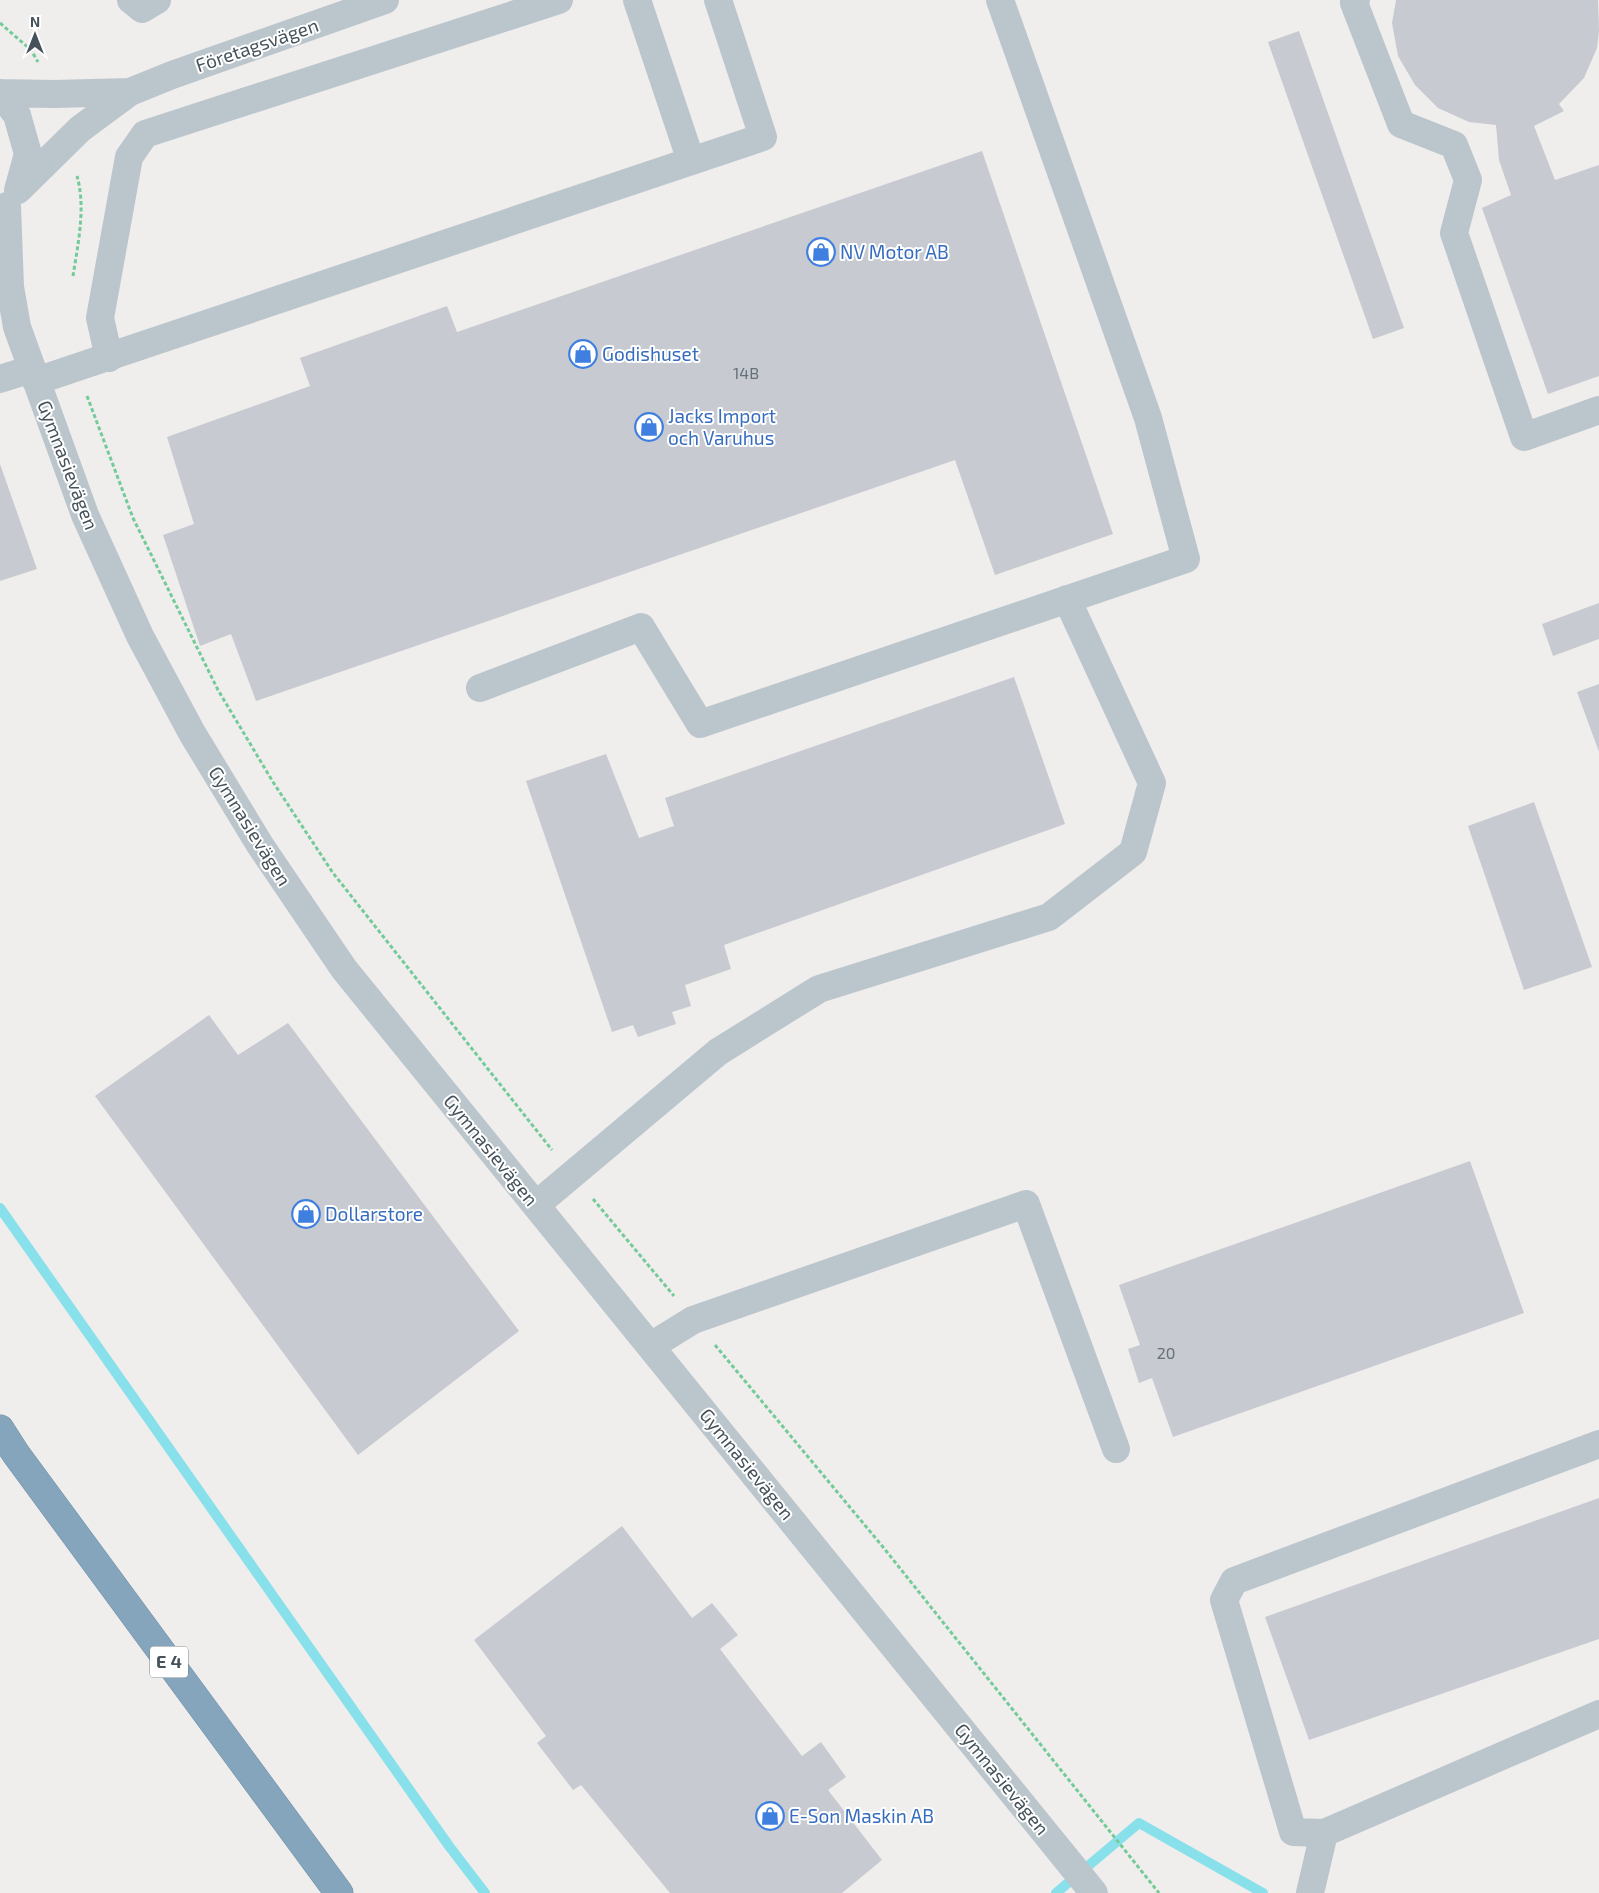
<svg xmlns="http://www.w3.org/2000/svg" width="1599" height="1893" viewBox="0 0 1599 1893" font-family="'Exo 2',sans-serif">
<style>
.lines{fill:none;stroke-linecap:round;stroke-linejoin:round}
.stream{stroke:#88e0eb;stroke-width:10}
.building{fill:#c7cad0}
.highway-casing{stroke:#7090a8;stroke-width:29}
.path{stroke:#73cb97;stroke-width:3;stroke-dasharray:4 2.5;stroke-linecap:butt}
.minor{stroke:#bbc6cc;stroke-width:28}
.highway{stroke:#84a5bc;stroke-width:28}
.labels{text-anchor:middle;stroke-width:4;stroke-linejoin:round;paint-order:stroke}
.number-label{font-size:16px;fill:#667078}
.shield{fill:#fff;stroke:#7d868c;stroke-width:1}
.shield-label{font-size:18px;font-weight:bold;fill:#45525a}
.street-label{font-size:19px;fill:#45525a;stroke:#fff}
.shop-label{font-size:19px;fill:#366cbe;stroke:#fff;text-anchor:start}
</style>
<rect width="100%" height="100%" fill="#f0eded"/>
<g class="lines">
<path class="stream" d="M0,1208L449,1846L485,1893
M1056,1893L1139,1823L1263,1893"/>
</g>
<path class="building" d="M1396,0H1598L1599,31L1597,48L1584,78L1559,104L1564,111L1534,126L1555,180L1599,165V376L1548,394L1482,208L1511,195L1499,160L1496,125L1469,122L1438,108L1415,85L1398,56L1392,23Z
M1299,31L1404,328L1373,339L1268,42Z
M982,151L1113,534L995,575L955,460L256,701L231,634L200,646L163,535L194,524L167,437L310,386L300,358L447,306L457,332Z
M0,464L37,569L0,581Z
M1599,603V639L1553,656L1542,624Z
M1014,677L1065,824L724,945L731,969L685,985L691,1006L672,1012L676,1024L638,1037L633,1025L612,1032L526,781L606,754L639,838L674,826L665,798Z
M1599,684V752L1577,692Z
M1534,802L1592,967L1524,990L1468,826Z
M209,1015L238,1055L288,1023L519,1331L358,1455L95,1096Z
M1470,1161L1524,1313L1173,1437L1152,1378L1139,1383L1128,1349L1140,1345L1119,1285Z
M1599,1498V1639L1309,1740L1265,1617Z
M622,1526L692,1618L712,1603L738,1635L720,1649L802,1756L821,1742L846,1777L828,1790L882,1860L842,1893H670L581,1785L573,1790L537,1743L546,1736L474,1640Z"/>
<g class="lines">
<defs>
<path id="highway" d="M0,1429L16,1454L339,1893"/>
</defs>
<use href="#highway" class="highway-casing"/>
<path class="path" d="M0,23L31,50L38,62
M73,276C78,244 86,207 77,176
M87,396L133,518L218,690L273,782L333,873L552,1150
M593,1199L674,1296
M715,1345L883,1547L1159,1893"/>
<path class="minor" d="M131,0L142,9L157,0
M637,0L691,161
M1356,0L1354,3L1401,124L1454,145L1468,180L1454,233L1524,437L1599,410
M0,93L17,115L28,154L18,190
M0,93L54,94L130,92
M20,188L80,129L130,92L172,75L385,0
M7,206L10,287L17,327L85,515L140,636L192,733L260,845L344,969L1094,1893
M109,358L100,318L129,157L145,134L559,0
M0,379L32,369
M36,381L763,137L718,0
M480,688L641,627L700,724L1186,559L1148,418L1000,0
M536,1205L718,1052L819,989L1049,917L1133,852L1152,783L1067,599
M651,1346L693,1320L1026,1204L1116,1449
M1599,1444L1234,1581L1224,1600L1293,1832L1324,1833L1599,1714
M1310,1893L1324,1833"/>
<use href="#highway" class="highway"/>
</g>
<defs>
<symbol id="shop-ring" viewBox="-11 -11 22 22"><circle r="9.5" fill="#fff" stroke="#3f7fe0" stroke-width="1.5"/><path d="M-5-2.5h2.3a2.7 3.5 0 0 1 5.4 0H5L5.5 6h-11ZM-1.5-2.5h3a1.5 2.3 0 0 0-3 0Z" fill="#3f7fe0"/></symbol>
</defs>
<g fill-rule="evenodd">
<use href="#shop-ring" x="805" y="236" width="32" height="32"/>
<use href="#shop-ring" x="567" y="338" width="32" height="32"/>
<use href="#shop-ring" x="633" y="411" width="32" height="32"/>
<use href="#shop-ring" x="290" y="1198" width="32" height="32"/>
<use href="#shop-ring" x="754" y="1800" width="32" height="32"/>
</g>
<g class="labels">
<g class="number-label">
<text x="746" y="379">14B</text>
<text x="1166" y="1359">20</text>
</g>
<rect class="shield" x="150" y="1646.5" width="38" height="31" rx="4"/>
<g class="shield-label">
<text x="169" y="1668">E 4</text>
</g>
<g class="street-label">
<text transform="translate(257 45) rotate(-19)" y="7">Företagsvägen</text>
<text transform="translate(68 465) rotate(69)" y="7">Gymnasievägen</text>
<text transform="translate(250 826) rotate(58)" y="7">Gymnasievägen</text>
<text transform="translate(491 1150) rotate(51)" y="7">Gymnasievägen</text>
<text transform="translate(747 1464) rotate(51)" y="7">Gymnasievägen</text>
<text transform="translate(1002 1779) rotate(51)" y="7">Gymnasievägen</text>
</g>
<g class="shop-label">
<text x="840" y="259">NV Motor AB</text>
<text x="602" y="361">Godishuset</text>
<text x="668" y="423">Jacks Import<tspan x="668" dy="22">och Varuhus</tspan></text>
<text x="325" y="1221">Dollarstore</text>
<text x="789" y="1823">E-Son Maskin AB</text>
</g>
</g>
<g transform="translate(35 35)" stroke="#ffffff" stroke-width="4" paint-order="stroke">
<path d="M0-4L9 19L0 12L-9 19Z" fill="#45525a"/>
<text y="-8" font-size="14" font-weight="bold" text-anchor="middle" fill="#45525a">N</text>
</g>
</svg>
